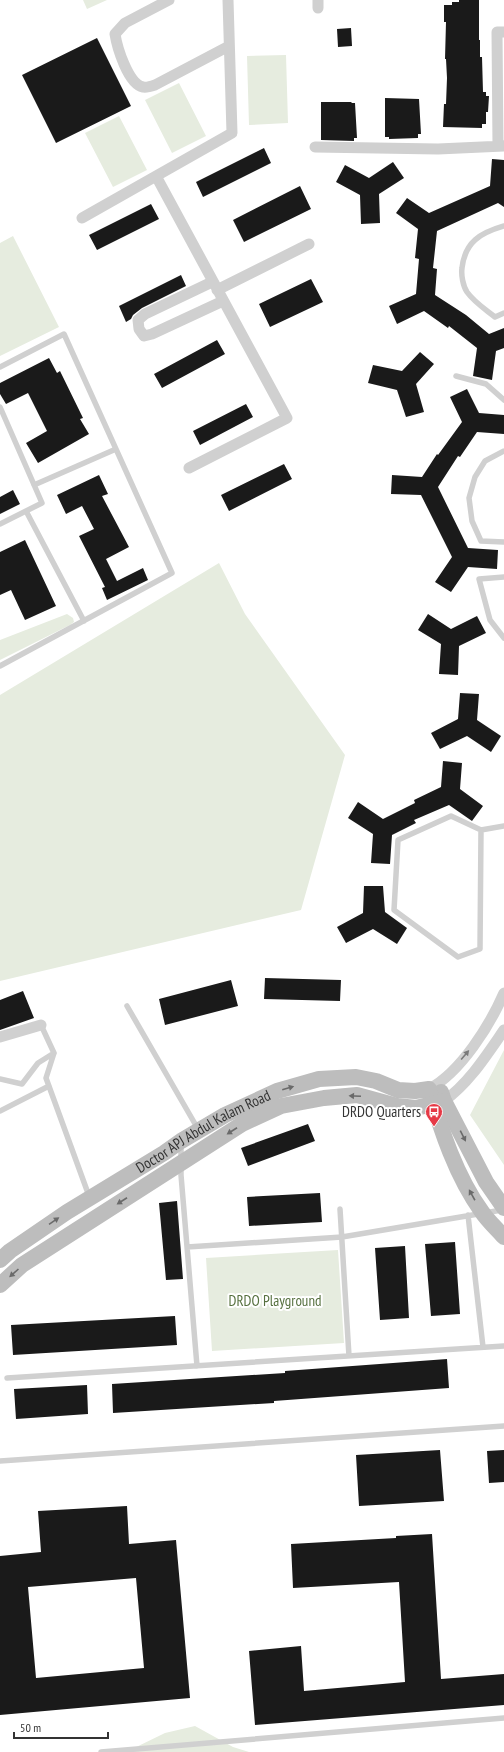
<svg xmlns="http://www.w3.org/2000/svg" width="504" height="1752" viewBox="0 0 504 1752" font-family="'PT Sans Narrow',sans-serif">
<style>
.green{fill:#e6ecdf}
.building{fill:#1a1a1a;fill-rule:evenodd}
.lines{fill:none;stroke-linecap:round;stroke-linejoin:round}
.lane{stroke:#d0d0d0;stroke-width:5.5}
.street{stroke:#d0d0d0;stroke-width:11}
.secondary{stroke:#bdbdbd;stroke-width:16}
.oneway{fill:#7a7a7a}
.oneway2{fill:#6a6a6a}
.labels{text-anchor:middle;stroke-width:4;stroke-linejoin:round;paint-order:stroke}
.poi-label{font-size:15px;fill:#333;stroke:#fff;text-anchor:end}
.street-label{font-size:15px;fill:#333;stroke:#fff}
.park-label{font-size:15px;fill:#56703f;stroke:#fff}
</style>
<rect width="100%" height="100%" fill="#fff"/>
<path class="green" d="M83,0H107L87,9Z
M286,55L288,123L249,125L247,56Z
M179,83L206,136L172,153L145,100Z
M119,116L147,170L113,187L85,133Z
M13,236L59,327L0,356V243Z
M219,563L245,614L345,755L301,910L0,981V695Z
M67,614L73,618L74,622L70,625L0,660V640Z
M504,1050V1165L470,1115Z
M338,1250L344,1343L212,1351L206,1258Z
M195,1726L233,1747L249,1752H126L165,1733Z"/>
<path class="building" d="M459,0H479V40H480V57H482L483,92H486V96H489L488,112H486V124H482V128L443,127L444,104H446L447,78L446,59H445L446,22H444V5H452V2H459Z
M351,28L352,46L338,47L337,29Z
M97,38L131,106L56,143L22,75Z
M385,98L419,99L421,134H418V138L389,139V137H385Z
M321,102H351L352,103H355L357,138H354V141L321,140Z
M264,148L271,163L203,197L196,182Z
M492,159L504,160V207L498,203L437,231L433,268L437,269L435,295L466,315L489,334L504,328V348L496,351L492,380L473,376L477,348L449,326L448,328L424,311L397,324L389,306L416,294L419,259L415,258L418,229L396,213L407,198L429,213L490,186Z
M393,162L404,178L379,194L380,223L361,224L360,195L336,182L345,165L369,178Z
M300,186L311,209L244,242L233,220Z
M151,204L159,219L97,250L89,235Z
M181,275L186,286L142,308L133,315L131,319L126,322L119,306Z
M311,279L323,302L270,327L259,304Z
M217,340L225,354L162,388L154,374Z
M420,352L434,364L416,384L424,412L406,417L397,390L368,383L373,365L402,371Z
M49,358L57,373L60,371L83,418L80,419L89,434L38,463L26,443L47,431L28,393L6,404L0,394V383Z
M467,389L479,413L504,415V434L477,432L460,457L458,456L438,487L468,548L498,550L497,569L468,567L451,592L435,582L452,557L421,495L391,494L392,475L422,477L437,454L438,455L462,422L450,397Z
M246,404L253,417L200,445L193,431Z
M284,464L292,479L229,511L221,495Z
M99,475L108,494L102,496L129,547L106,559L117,581L143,568L148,580L107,600L102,588L105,587L79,536L94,529L82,506L66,514L57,495Z
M13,490L20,504L0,514V497Z
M25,540L56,606L25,620L11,590L0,595V552Z
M428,614L451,629L477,616L486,633L459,646L458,675L439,674L441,644L418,630Z
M460,693L479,694L477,720L501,736L491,752L467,736L440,749L431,733L458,719Z
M443,761L462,763L460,789L483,806L472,821L449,805L414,820L416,823L392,835L390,864L371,863L373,834L348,818L358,802L383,819L415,803L414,800L441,787Z
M364,886H383L385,912L407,928L397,944L373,929L346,943L337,927L363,913Z
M265,978L341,980L340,1001L264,999Z
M231,980L238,1006L165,1025L159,999Z
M23,991L34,1018L0,1030V1000Z
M308,1124L315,1141L248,1166L241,1148Z
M320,1193L322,1222L249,1226L247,1197Z
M177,1201L183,1279L166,1280L159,1203Z
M455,1242L460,1314L431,1316L425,1244Z
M405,1246L409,1318L380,1320L375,1248Z
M175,1316L177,1345L13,1355L11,1325Z
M447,1359L449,1388L274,1401V1403L113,1413L112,1384L285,1373V1371Z
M87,1385L88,1414L16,1419L14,1389Z
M440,1450L444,1501L359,1506L356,1455Z
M504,1450V1482L489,1483L487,1451Z
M127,1506L129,1544L176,1540L190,1698L0,1715V1556L41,1552L38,1511ZM136,1578L144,1668L36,1678L28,1587Z
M432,1534L441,1679L504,1674V1705L255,1725L249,1651L301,1646L304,1691L405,1682L399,1582L293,1588L291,1544L396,1538V1536Z"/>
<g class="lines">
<path class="lane" d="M504,226C480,233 465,242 462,268C461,275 463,286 467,292C474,302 485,309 495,317L504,313
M0,367L64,334L172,573L0,666
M456,376L486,384L504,400
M0,407L42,503L0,524
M504,451L485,461L475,477L469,498L472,521L481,541L504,542
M34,485L116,449
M26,511L84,621
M504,577L479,579L490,620L504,638
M481,830L480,949L458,957L394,910L398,840L451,816L481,830L504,826
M127,1006L198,1129
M41,1025L54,1053L46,1078L89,1196
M0,1079L22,1084L38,1063L54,1053
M0,1111L49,1086
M181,1145V1175L197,1366
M340,1209L349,1356
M468,1215L483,1347
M187,1247L342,1237L502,1210
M7,1378L504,1346
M0,1461L504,1426
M101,1752L504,1718"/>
<path class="street" d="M169,0L125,23L115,34C117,47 128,84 143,87C146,88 152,86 155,85L229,46
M318,0V8
M498,146L497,32H504
M315,147L438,149L504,146
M156,176L287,418L189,468
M82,218L232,133L228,0
M212,282L145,314L138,320L139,329L144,336L152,334L223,301
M217,290L309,244
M0,1037L41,1025
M429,1089C461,1072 490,1025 504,993
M444,1101C469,1083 486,1056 504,1030"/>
<g class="secondary">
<path d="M441,1092L444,1101L486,1182L504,1208"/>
<path id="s1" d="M0,1260L10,1251L67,1212L164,1153L181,1141L225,1115L277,1091L319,1079L356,1077L376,1081L398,1090L415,1091L429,1089C441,1130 456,1176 482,1212C488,1221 497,1229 504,1237"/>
<path d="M0,1285L22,1265L242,1124L281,1106L324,1098L357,1095L397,1106L416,1108L444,1101"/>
</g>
</g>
<defs><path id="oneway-solid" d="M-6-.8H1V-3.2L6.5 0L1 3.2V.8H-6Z"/></defs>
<use class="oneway" href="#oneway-solid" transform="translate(465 1055) rotate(-50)"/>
<g class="oneway2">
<use href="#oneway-solid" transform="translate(288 1088) rotate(-16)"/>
<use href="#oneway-solid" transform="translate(355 1096) rotate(-177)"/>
<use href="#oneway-solid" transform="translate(232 1131) rotate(147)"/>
<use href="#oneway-solid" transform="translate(463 1136) rotate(63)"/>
<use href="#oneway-solid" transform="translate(472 1195) rotate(-119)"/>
<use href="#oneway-solid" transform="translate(122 1201) rotate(147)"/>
<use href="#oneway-solid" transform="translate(54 1221) rotate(-34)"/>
<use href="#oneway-solid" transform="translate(14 1273) rotate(138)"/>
</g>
<defs>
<symbol id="bus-pin" viewBox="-11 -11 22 30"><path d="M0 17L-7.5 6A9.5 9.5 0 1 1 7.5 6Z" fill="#e63946" stroke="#fff"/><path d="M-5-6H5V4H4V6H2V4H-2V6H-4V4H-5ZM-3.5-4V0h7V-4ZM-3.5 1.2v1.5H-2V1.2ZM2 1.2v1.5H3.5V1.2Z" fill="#fff"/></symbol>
</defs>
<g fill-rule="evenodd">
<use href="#bus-pin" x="424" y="1102" width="20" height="27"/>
</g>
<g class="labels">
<g class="poi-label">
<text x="421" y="1117">DRDO Quarters</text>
</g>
<g class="street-label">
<text dy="5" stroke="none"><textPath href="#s1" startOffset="241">Doctor APJ Abdul Kalam Road</textPath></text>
</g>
<g class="park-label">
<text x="275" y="1306">DRDO Playground</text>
</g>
</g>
<path d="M14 1732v6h94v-6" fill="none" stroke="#333333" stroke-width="2"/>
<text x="20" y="1732" font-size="12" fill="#333333" stroke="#ffffff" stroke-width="3" paint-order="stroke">50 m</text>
</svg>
